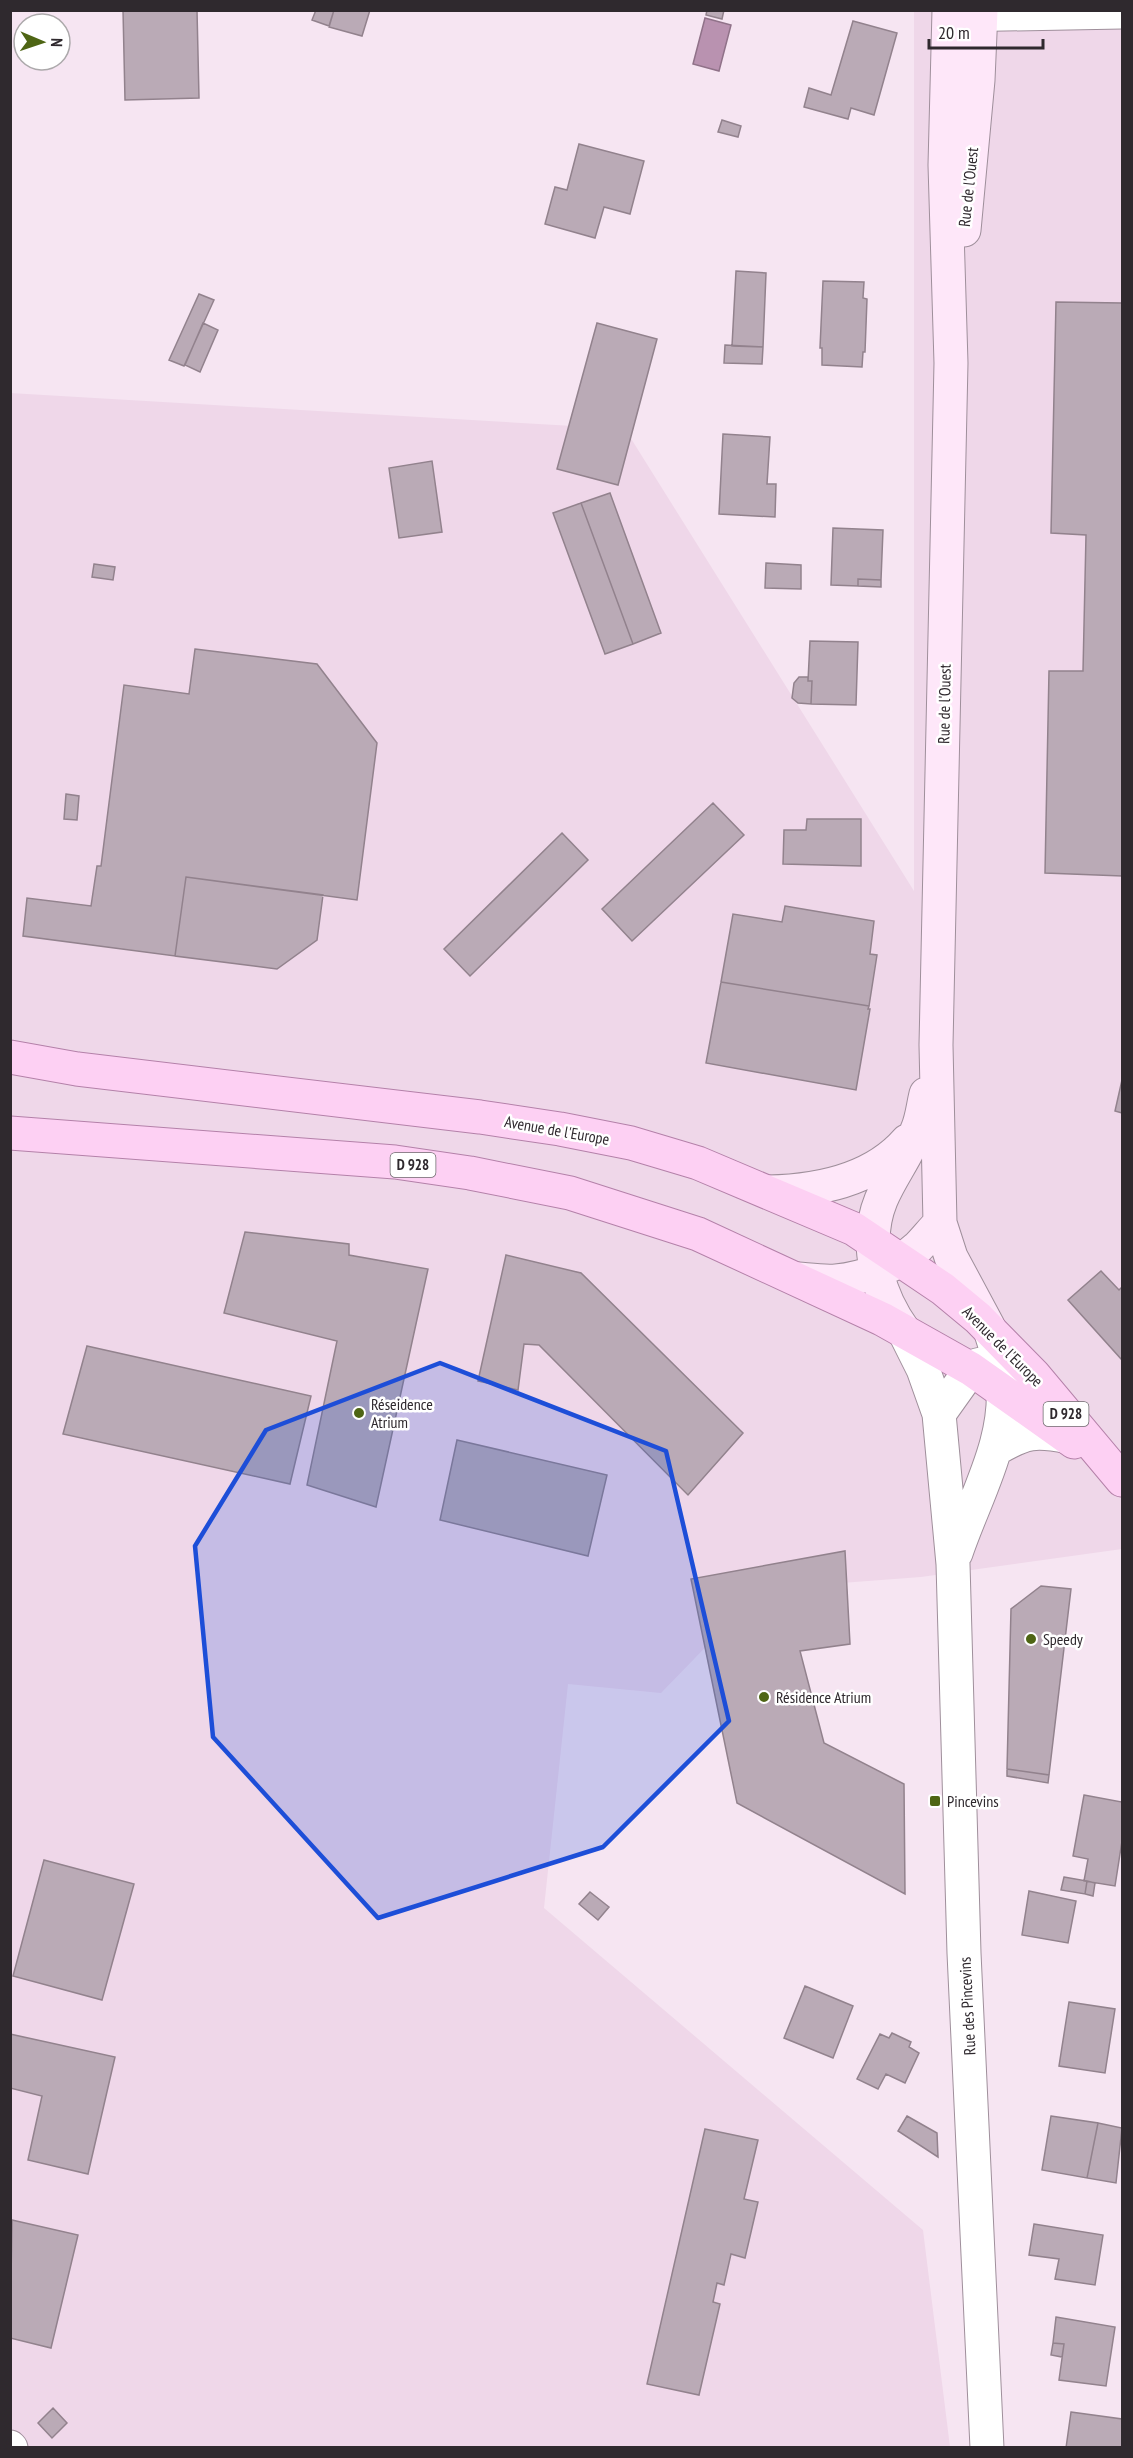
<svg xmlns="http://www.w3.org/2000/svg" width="1133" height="2458" viewBox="0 0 1133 2458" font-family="'PT Sans Narrow',sans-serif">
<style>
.built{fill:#efd7e9}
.water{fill:#b992b0;stroke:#907289;stroke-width:1.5}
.building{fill:#baaab6;stroke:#92828d;stroke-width:1.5}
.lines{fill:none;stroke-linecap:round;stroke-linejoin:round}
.street-casing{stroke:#9f8f9b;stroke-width:35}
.secondary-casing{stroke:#9f8f9b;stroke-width:35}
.primary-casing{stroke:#b481a9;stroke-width:35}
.street{stroke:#fff;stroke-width:33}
.secondary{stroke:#fee7f9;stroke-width:33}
.primary{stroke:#fdd0f3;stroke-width:33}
.marked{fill:#1d4ed8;fill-opacity:0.2;stroke:#1d4ed8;stroke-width:4.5;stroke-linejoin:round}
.poi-dot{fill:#4e6514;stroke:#fff;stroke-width:2}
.labels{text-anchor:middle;stroke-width:5;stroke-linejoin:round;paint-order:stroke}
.shield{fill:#fff;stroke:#6d696d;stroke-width:1.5}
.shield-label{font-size:15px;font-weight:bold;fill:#2f292e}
.street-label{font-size:16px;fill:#2f292e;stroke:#fff}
.poi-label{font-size:16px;fill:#2f292e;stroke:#fff;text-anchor:start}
</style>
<rect width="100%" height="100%" fill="#f6e5f2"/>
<path class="built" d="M914,11H1122V1549L921,1577L762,1589L661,1693L568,1684L544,1908L923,2230L950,2447H11L10,393L625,429L914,891Z"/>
<path class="water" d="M705,18L731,25L719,71L693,64Z"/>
<path class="building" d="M123,10H197L199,98L125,100Z
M316,10H334L329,26L312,20Z
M334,10H370L362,36L329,27Z
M707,10H724L722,19L706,15Z
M853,21L897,33L874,115L851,108L848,119L804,107L809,88L831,95Z
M722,120L741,126L738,137L718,132Z
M579,144L644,161L630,214L604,207L595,238L545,224L555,187L567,190Z
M736,271L766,273L763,347L732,346Z
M823,281L864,282L863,298L867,299L865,352H863L862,367L822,365V348H820Z
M199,294L214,300L184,366L169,360Z
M1056,302L1122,303V876L1045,873L1049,671H1083L1086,535L1051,533Z
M203,323L218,330L200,372L185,365Z
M597,323L657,339L618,485L557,469Z
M725,345L763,347L762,364L724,363Z
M723,434L770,437L767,484H776L775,517L719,514Z
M432,461L442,532L399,538L389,468Z
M610,493L661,633L633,644L581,503Z
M581,503L633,644L605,654L553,513Z
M833,528L883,530L881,580L858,579V586L831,585Z
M766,563L801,565V589L765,588Z
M94,564L115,567L113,580L92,577Z
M858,579L881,580V587L858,586Z
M810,641L858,642L856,705L811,704L812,681H808Z
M195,649L317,664L377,743L357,900L186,877L175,956L23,936L27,898L91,906L97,866H101L124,685L189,694Z
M799,677H808V681H812L811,704L798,703L792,698L794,683Z
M66,794L79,796L77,820L64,819Z
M713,803L744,835L632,941L602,909Z
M807,819H861V866L783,864L784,830H806Z
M562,833L588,860L470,976L444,949Z
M186,877L323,895L317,940L277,969L175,956Z
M785,906L874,921L870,954L877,955L869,1006L721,982L733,914L782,922Z
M721,982L869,1006L868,1009H870L856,1090L706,1063Z
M1122,1080V1113L1115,1111Z
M245,1232L349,1244V1255L428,1269L376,1507L307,1485L337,1341L224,1313Z
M506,1255L581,1273L743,1433L688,1495L539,1345L524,1344L518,1390L478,1381Z
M1101,1271L1119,1290L1122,1287V1360L1068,1300Z
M87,1346L311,1396L290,1484L63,1434Z
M457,1440L607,1475L588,1556L440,1520Z
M845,1551L850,1644L800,1651L824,1743L904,1784L905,1894L737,1803L691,1579Z
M1041,1586L1071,1589L1049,1775L1007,1769L1011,1609Z
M1007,1769L1049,1775L1048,1783L1007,1776Z
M1084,1795L1122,1802V1841L1115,1886L1084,1881L1088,1859L1073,1856Z
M44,1860L134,1884L102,2000L13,1976Z
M1064,1877L1087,1881L1085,1894L1061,1890Z
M1087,1881L1095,1883L1093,1896L1085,1894Z
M1029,1891L1076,1901L1068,1943L1022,1935Z
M590,1892L609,1907L598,1920L579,1904Z
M805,1986L853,2006L833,2058L784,2038Z
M1069,2002L1115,2009L1105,2073L1059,2066Z
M892,2033L911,2042L909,2047L919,2053L905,2083L886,2074L878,2089L857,2079L880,2034L889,2038Z
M10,2034L115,2057L88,2174L28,2160L42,2096L10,2088Z
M907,2116L937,2133L938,2157L898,2131Z
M1051,2116L1098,2123L1087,2178L1042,2170Z
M1098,2123L1122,2128L1116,2183L1087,2178Z
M705,2129L758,2140L744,2199L758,2202L745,2258L731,2254L724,2285L717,2283L713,2302L720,2304L699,2395L647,2384Z
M12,2220L78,2235L51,2348L10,2338Z
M1034,2224L1103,2235L1095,2285L1055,2279L1059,2259L1029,2255Z
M1056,2317L1115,2327L1106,2386L1059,2380L1064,2344L1053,2343Z
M1053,2343L1064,2344L1062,2357L1051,2355Z
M53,2408L67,2423L52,2438L38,2423Z
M1071,2412L1122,2419V2448H1066Z"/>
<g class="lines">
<defs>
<path id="street" d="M953,15L1122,12
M904,1331L923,1369L939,1414L953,1564L964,1953L987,2448
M939,1414L971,1369L977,1365L996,1361
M996,1449C1025,1432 1035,1430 1068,1437
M956,1553C975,1496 1011,1438 1002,1375C1000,1360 995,1345 990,1330
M10,2447L11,2448"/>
<path id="secondary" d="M949,10L945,165L951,363L936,1045L940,1223L951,1257L988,1326
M964,230L978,80L981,10
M768,1192C817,1191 873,1180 907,1141
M798,1279C810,1280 824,1282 836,1281C862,1279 898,1266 918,1247C925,1240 932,1231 940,1223
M904,1331C878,1295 863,1244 881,1200C891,1176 908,1155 917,1130C922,1119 923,1106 926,1094"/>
<path id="primary" d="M10,1057L77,1069L480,1117L560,1129L631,1143L698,1163L854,1229L943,1289L978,1318L1034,1375L1122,1480
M10,1133L395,1162L470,1173L570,1193L698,1234L882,1319L971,1369L1074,1442"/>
</defs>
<use href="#street" class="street-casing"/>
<use href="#secondary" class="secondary-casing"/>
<use href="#primary" class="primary-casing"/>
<use href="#street" class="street"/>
<use href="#secondary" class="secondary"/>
<use href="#primary" class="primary"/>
</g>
<path class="marked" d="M440,1363L666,1451L729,1721L603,1847L378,1918L213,1737L195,1546L266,1430Z"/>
<g class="poi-dot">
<circle cx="359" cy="1413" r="6"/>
<circle cx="1031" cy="1639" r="6"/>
<circle cx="764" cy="1697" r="6"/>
<rect x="929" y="1795" width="12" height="12" rx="3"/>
</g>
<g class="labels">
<g class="shield">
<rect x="390.5" y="1153" width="45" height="24" rx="4.5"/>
<rect x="1043.5" y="1402" width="45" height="24" rx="4.5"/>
</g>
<g class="shield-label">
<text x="413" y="1170">D 928</text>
<text x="1066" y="1419">D 928</text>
</g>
<g class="street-label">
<text transform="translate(968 187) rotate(-84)" y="6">Rue de l'Ouest</text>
<text transform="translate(944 704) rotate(-89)" y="6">Rue de l'Ouest</text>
<text transform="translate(557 1130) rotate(10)" y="6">Avenue de l'Europe</text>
<text transform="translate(1003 1346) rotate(45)" y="6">Avenue de l'Europe</text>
<text transform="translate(967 2006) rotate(-93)" y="6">Rue des Pincevins</text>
</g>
<g class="poi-label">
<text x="371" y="1410">Réseidence<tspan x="371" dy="18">Atrium</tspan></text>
<text x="1043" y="1645">Speedy</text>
<text x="776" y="1703">Résidence Atrium</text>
<text x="947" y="1807">Pincevins</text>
</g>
</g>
<rect width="1133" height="2458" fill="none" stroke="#2f292e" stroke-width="24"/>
<g transform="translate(42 42) rotate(92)"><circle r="28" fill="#ffffff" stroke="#aca9ab" stroke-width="1.5"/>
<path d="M0-4.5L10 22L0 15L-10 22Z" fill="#4e6514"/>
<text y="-9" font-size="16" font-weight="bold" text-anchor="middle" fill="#2f292e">N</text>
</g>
<path d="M929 39v9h114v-9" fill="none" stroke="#2f292e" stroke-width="3"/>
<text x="938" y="39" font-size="18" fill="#2f292e" stroke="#ffffff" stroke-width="4.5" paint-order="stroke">20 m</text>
</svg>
